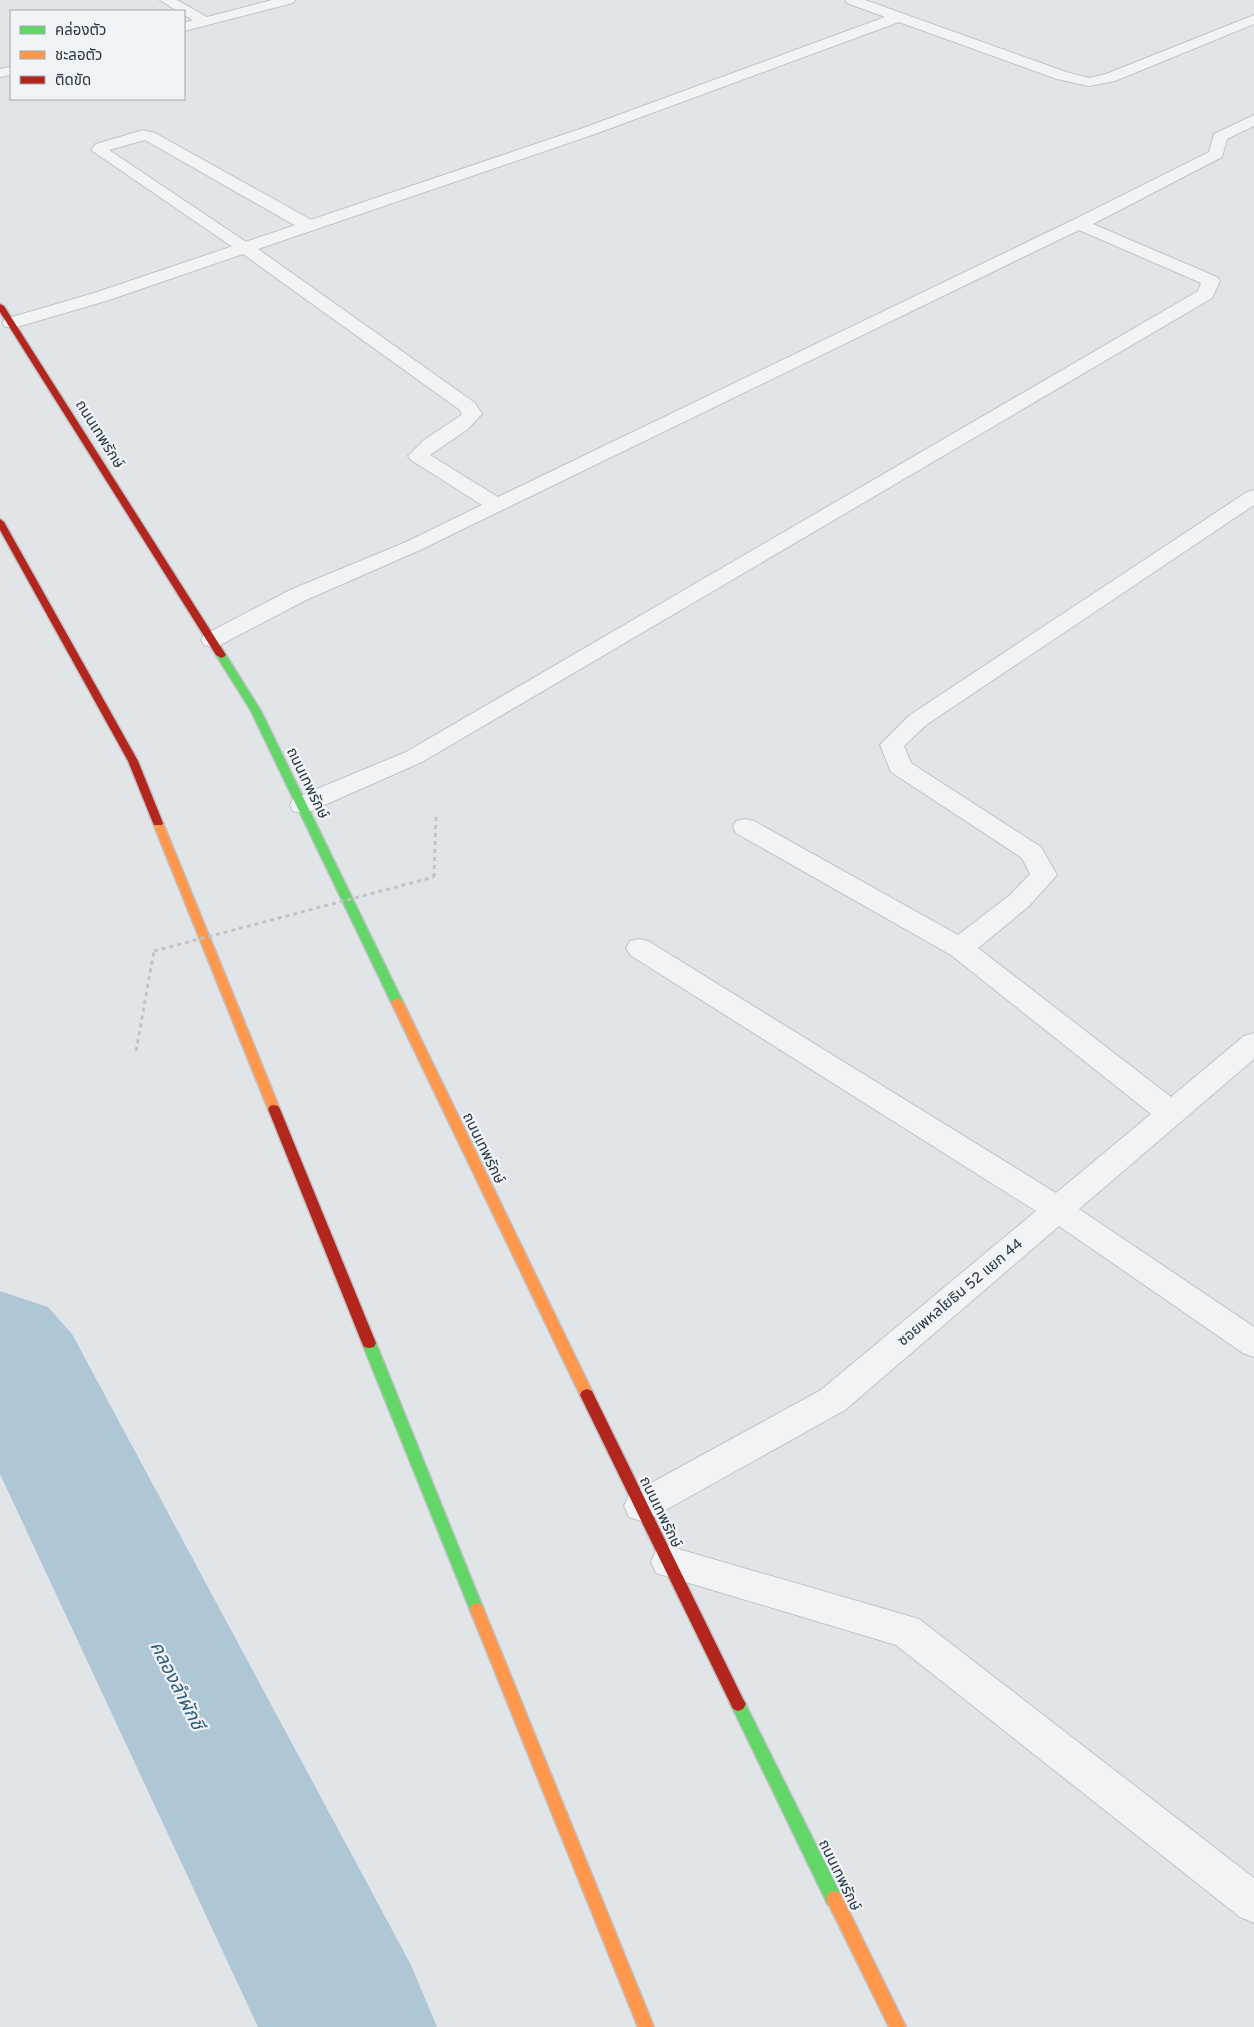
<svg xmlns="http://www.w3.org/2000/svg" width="1254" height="2027" viewBox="0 0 1254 2027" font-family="Overpass,'Noto Sans Thai',sans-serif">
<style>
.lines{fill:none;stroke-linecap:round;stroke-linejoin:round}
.river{fill:#afc6d5;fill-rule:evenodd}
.lane-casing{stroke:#c0c3c6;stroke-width:2}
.street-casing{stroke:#c0c3c6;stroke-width:2}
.fast-casing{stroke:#c0c3c6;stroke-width:3}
.slow-casing{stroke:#c0c3c6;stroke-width:3}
.jam-casing{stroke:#c0c3c6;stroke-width:3}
.path{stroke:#c0c4c7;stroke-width:3;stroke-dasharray:4 4;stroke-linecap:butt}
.lane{fill:#f2f3f4;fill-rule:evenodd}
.street{fill:#f2f3f4;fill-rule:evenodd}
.fast{fill:#63d668;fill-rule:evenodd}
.slow{fill:#ff974d;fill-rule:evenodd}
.jam{fill:#b3261e;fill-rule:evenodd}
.path-bridge{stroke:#c0c4c7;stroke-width:3;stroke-dasharray:4 4;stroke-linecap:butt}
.labels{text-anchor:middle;stroke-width:4.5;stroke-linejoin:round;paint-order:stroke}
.street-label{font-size:15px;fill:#273543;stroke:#f0f4f7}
.near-water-label{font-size:19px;font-style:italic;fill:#2e5b7a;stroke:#f0f4f7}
</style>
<rect width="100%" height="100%" fill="#e2e5e8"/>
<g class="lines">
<path class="river" d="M0,1291L48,1307L72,1334L411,1965L437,2027H258L0,1474Z"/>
<defs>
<path id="lane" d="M143,130L155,133L315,222L317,226L315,230H303L145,140L109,150L255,248L252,252H240L91,150L96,144Z"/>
<path id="street" d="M160,0H177L207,17L272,0H295L293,3L184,31V23L193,20L184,15V11H177Z
M845,0H865L1066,72L1089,78L1106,74L1254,15V24L1115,81L1089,86L1057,79L899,22L595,134L258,249L475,403L482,414L468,429L430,455L498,497L1073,220L1209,152L1214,134L1254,115V126L1227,139L1222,157L1093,224L1217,277L1220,281L1212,298L422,762L311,811L302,813L293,811L290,805L293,799L406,752L1198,291L1201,283L1079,230L420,550L306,600L220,645L212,647L204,645L201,640L204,635L290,590L406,542L482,505L411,460L408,456L424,440L460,416L462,414L460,410L243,254L106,301L17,327H5L2,323L5,319L94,293L583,128L885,17L847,3Z
M11,67V75L0,77V69Z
M1254,490V505L926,725L904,746L911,763L1041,847L1057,875L1028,907L978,948L1171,1097L1244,1036L1254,1033V1059L1079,1209L1254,1327V1357L1243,1353L1059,1226L845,1410L653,1517L641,1521L629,1517L624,1506L629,1495L821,1390L1036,1211L630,955L626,948L630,941L639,939L648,941L1056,1193L1151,1114L951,955L736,833L733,827L736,821L745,819L754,821L958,935L1010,895L1030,874L1022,858L891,772L880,745L910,715L1247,492Z
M668,1546L919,1619L1254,1878V1923L1240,1917L896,1645L656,1573L651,1562L656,1551Z"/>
<path id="fast" d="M221,652L226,655L261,711L403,1002L401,1005L397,1006L391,1002L251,711L216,655Z
M369,1338L374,1339L376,1343L484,1610L482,1615L477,1617L472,1615L470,1610L362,1343L364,1339Z
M738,1697L743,1699L840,1893L842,1899L840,1905L834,1907L828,1905L733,1709L730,1704L733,1699Z"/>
<path id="slow" d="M158,820L163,823L280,1109L278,1112H270L268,1109L153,823Z
M397,998L403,1002L592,1391L594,1395L592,1399L587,1401L582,1399L391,1002Z
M477,1603L482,1605L484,1610L654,2027H638L470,1610L472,1605Z
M834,1891L840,1893L906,2027H889L826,1899L828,1893Z"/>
<path id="jam" d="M0,304L4,306L226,655L224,657L221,658L216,655L0,312Z
M0,519L4,522L138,761L163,823L162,825H154L153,823L128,761L0,530Z
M274,1105L278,1106L280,1109L376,1343L374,1347L369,1348L364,1347L362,1343L268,1109L270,1106Z
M587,1389L592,1391L743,1699L746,1704L743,1709L738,1711L733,1709L580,1395L582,1391Z"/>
</defs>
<use href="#lane" class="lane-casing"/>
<use href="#street" class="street-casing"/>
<use href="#fast" class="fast-casing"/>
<use href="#slow" class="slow-casing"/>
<use href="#jam" class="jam-casing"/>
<path class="path" d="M434,877L436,816
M136,1051L154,951"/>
<use href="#lane" class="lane"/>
<use href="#street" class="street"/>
<use href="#fast" class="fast"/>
<use href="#slow" class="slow"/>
<use href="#jam" class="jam"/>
<path class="path-bridge" d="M154,951L434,877"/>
</g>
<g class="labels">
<g class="street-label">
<text transform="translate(100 434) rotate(58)" y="5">ถนนเทพรักษ์</text>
<text transform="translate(308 783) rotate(64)" y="5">ถนนเทพรักษ์</text>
<text transform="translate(484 1148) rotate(64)" y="5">ถนนเทพรักษ์</text>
<text transform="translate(960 1292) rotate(-40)" y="5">ซอยพหลโยธิน 52 แยก 44</text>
<text transform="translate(661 1512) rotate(64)" y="5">ถนนเทพรักษ์</text>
<text transform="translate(840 1875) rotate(64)" y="5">ถนนเทพรักษ์</text>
</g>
<g class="near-water-label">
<text transform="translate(178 1685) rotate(63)" y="7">คลองลำผักชี</text>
</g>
</g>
<rect x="10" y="10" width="175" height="90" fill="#f0f4f7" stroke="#a0a8af"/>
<rect x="20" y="26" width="25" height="8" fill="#63d668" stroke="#a0a8af"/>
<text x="55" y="35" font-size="15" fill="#273543">คล่องตัว</text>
<rect x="20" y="51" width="25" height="8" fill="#ff974d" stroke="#a0a8af"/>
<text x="55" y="60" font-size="15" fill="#273543">ชะลอตัว</text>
<rect x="20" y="76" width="25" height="8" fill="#b3261e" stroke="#a0a8af"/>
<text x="55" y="85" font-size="15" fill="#273543">ติดขัด</text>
</svg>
